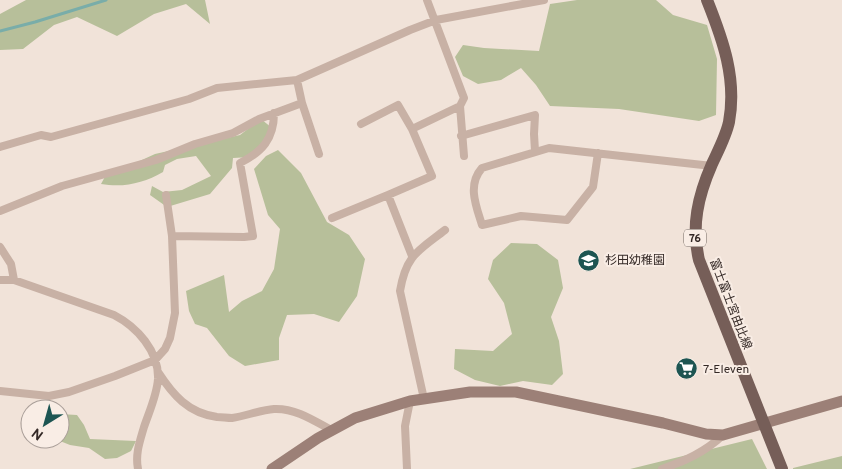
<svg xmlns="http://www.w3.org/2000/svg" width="842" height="469" viewBox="0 0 842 469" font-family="Overpass,'Noto Sans JP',sans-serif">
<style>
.green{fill:#b7bf9a}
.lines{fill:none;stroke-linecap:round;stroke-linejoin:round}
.stream{stroke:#79ada9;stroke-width:3}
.street{stroke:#c8b1a5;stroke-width:8}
.secondary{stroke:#9c8077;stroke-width:11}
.primary{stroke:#765e58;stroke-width:12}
.labels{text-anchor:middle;stroke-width:4;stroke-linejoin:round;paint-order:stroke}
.shield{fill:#f9ede5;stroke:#6f645f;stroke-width:1}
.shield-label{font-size:11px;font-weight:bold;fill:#342926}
.poi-label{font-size:12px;fill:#342926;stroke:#f9ede5;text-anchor:start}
.street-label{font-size:12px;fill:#342926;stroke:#f9ede5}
</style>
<rect width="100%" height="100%" fill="#f1e3d9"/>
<path class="green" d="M26,0H205L210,24L186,4L154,14L117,36L77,17L54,25L23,49L0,50V14Z
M577,0H656L673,15L707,25L717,59L716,115L699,121L619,109L550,106L536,85L521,68L501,80L478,84L463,76L455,57L463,45L484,48L539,51L550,4Z
M261,119L272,128L263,144L251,157L233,158L232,168L210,194L167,207L150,195L152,186L163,192L182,190L211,176L196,156L177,159L165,165L163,172C144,183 124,188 101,184L107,173L133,164L155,154L240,135Z
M278,150L301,173L327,222L349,235L365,259L357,296L339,322L314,314L287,315L279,338V360L245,366L229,356L207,328L195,324L189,311L186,291L224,275L229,312L242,301L262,291L274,269L280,229L268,215L254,169L266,156Z
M511,243L537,244L558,260L563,288L551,317L559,341L563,374L552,385L523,381L500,386L475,380L454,369L455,349L493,351L512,334L504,303L488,279L493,260Z
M60,414L77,415L84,425L90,439L136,441L131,451L117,458L105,459L89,448L70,445L55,439H60Z
M752,439L767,469H630Z
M842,456V469H793V468Z"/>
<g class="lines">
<path class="stream" d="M0,31L35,22L106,0"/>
<path class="street" d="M427,0L464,98L460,106L464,156
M297,80L302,103L319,154
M412,129L460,106
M461,136L535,115L534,134L535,151
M0,147L41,135L51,137L189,99L217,88L297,80L410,30L436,20L544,0
M598,153L593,187L567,220L521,216L482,225C476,206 467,185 482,168L549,148L712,166
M388,195L412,256
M0,211L62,186L156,160L195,144L233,133L259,119L302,103
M332,218L388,195L432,176L412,129L398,105L361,124
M172,236L244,237L253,236L240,163C262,152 274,139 274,113
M0,247L11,264L14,280L114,315C137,327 159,351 158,379C157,395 149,412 144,427C140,441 135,454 138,469
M0,280H14
M158,372C173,395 188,413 217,417C222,417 227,418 232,418C246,416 260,410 274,409C295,408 313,420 331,430
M0,391L49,396L69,392L115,376L155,360L165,349L170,338L175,313L172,236L166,195
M424,399L400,291C406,255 418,251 445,230
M407,469L405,426L410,401
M662,469C685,461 705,452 723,435"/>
<path class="secondary" d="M272,469L318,438L355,418L410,401L470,392H516L663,423L706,434L723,435L842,401"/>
<path class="primary" d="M707,0C723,40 737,79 729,122C726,136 718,151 712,164C698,196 691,226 699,260L782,469"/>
</g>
<defs>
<symbol id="school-disc" viewBox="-11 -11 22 22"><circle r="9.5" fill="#1d5552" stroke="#f9ede5"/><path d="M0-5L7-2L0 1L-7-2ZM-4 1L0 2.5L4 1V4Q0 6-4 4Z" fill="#fff"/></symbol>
<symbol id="supermarket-disc" viewBox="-11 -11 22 22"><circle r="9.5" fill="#1d5552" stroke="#f9ede5"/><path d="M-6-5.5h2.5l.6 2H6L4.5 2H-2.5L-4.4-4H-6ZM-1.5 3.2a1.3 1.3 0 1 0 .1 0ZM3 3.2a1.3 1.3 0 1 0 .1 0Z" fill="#fff"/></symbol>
</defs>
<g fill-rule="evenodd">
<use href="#school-disc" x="576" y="248" width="25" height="25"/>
<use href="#supermarket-disc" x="674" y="356" width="25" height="25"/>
</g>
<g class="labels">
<rect class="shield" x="684" y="229.5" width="22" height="17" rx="4"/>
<g class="shield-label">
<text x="695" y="242">76</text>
</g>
<g class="poi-label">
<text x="605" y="264">杉田幼稚園</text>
<text x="703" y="373">7-Eleven</text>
</g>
<g class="street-label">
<text transform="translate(731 304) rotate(69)" y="4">富士富士宮由比線</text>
</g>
</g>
<g transform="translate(45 424) rotate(217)"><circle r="24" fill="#f9ede5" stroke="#aa9f99"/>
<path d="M0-4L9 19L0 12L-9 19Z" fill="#1d5552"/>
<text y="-8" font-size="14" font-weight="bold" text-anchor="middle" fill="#342926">N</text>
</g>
</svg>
